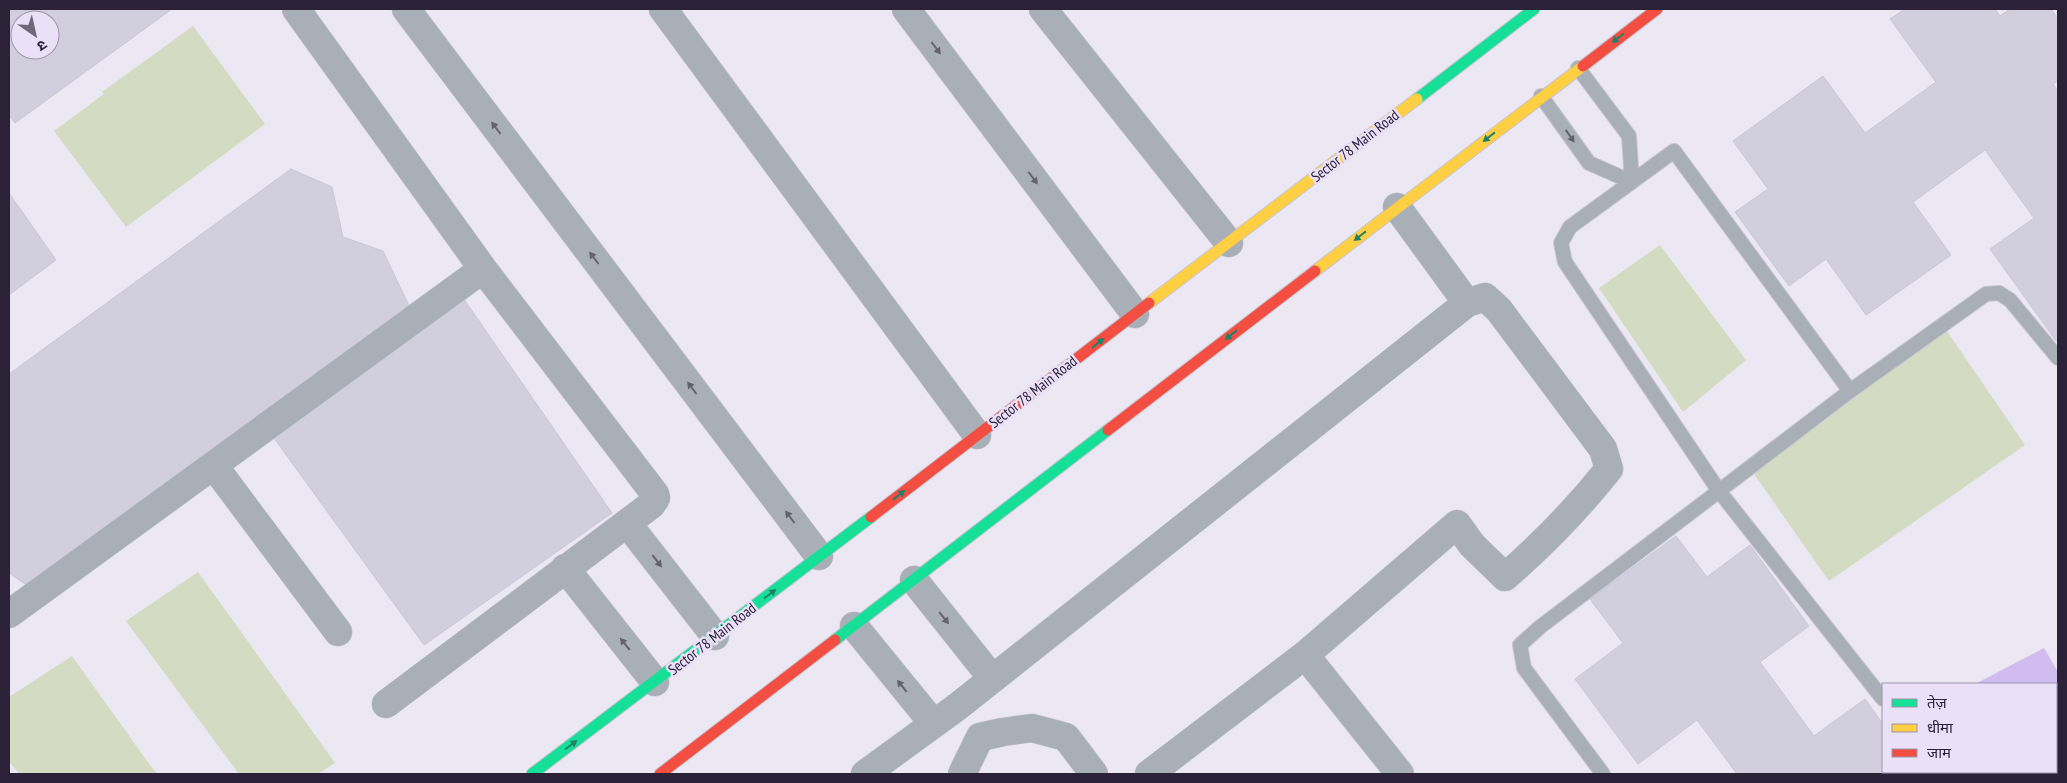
<svg xmlns="http://www.w3.org/2000/svg" width="2067" height="783" viewBox="0 0 2067 783" font-family="'PT Sans Narrow','Noto Sans Devanagari',sans-serif">
<style>
.green{fill:#d3dbc3}
.water{fill:#d0bcef}
.building{fill:#d1cfde;stroke:#c8c7d7;fill-rule:evenodd}
.lines{fill:none;stroke-linecap:round;stroke-linejoin:round}
.lane-casing{stroke:#c9c4d0;stroke-width:16}
.street-casing{stroke:#c9c4d0;stroke-width:29}
.fast-casing{stroke:#c9c4d0;stroke-width:13}
.slow-casing{stroke:#c9c4d0;stroke-width:13}
.jam-casing{stroke:#c9c4d0;stroke-width:13}
.lane{stroke:#a9afb6;stroke-width:14}
.street{stroke:#a9afb6;stroke-width:28}
.fast{stroke:#16e098;stroke-width:11}
.slow{stroke:#ffcf43;stroke-width:11}
.jam{stroke:#f24e42;stroke-width:11}
.oneway{fill:#208168}
.oneway2{fill:#646170}
.labels{text-anchor:middle;stroke-width:5;stroke-linejoin:round;paint-order:stroke}
.street-label{font-size:15px;fill:#2b2237;stroke:#eae1f9}
</style>
<rect width="100%" height="100%" fill="#ebe7f3"/>
<path class="green" d="M193,26L265,124L126,227L54,131L104,94L102,92Z
M1660,245L1746,360L1683,412L1599,288Z
M1944,327L2025,445L1829,581L1745,461Z
M198,572L335,763L318,774H239L126,621Z
M72,656L150,765L157,774H19L9,761V697Z"/>
<path class="water" d="M2044,648L2058,672V774H1982L1979,772H2056V684H1975Z"/>
<path class="building" d="M9,9H172L15,123L9,115ZM20,20H50V50H20Z
M1905,9H1995L2000,16L2010,9H2051L2058,18V81L2053,84L2058,91V339L2056,341L1990,249L2034,218L1985,150L1913,202L1951,255L1866,315L1826,259L1789,286L1735,212L1768,189L1733,141L1823,76L1865,133L1936,82L1890,19Z
M291,169L332,187L343,237L383,251L413,314L34,590L9,573V374Z
M9,193L56,260L9,295Z
M461,295L612,513L424,645L271,434Z
M1676,536L1707,577L1750,545L1809,626L1760,662L1814,736L1865,699L1883,724V772H1918L1920,774H1737L1697,720L1638,764L1575,679L1623,643L1590,599Z"/>
<g class="lines">
<defs>
<path id="lane" d="M1541,96L1589,163L1632,182L1629,136L1578,68
M1850,391L1986,294L1999,293L2010,300L2058,358
M1941,772L1943,774
M1603,774L1524,668L1520,645L1540,627L1719,491L1565,262L1561,243L1570,227L1674,151L1850,391L1719,491L1883,699"/>
<path id="street" d="M296,9L483,269L655,494L656,498L651,505L386,704
M406,9L819,556
M663,9L977,435
M906,9L1135,314
M1043,9L1229,243
M1397,207L1467,303
M214,466L338,632
M627,523L715,636
M565,568L655,682
M914,580L992,678
M9,614L483,269
M854,626L933,723
M865,774L957,707L1467,303L1485,297L1499,310L1603,449L1609,469C1577,509 1543,544 1505,577L1472,545L1457,524L1305,655L1400,774
M962,774L980,737L1003,732L1032,728L1066,737L1094,774
M1149,774L1305,655"/>
<path id="fast" d="M1417,99L1534,9
M835,640L1108,430
M532,774L871,517"/>
<path id="slow" d="M1315,271L1583,66
M1149,303L1417,99"/>
<path id="jam" d="M1583,66L1657,9
M1108,430L1315,271
M871,517L1149,303
M660,774L835,640"/>
</defs>
<use href="#lane" class="lane-casing"/>
<use href="#street" class="street-casing"/>
<use href="#fast" class="fast-casing"/>
<use href="#slow" class="slow-casing"/>
<use href="#jam" class="jam-casing"/>
<use href="#lane" class="lane"/>
<use href="#street" class="street"/>
<use href="#fast" class="fast"/>
<use href="#slow" class="slow"/>
<use href="#jam" class="jam"/>
</g>
<defs><path id="oneway-solid" d="M-6-.8H1V-3.2L6.5 0L1 3.2V.8H-6Z" transform="scale(1.25)"/></defs>
<g class="oneway">
<use href="#oneway-solid" transform="translate(1618 38) rotate(143)"/>
<use href="#oneway-solid" transform="translate(1489 137) rotate(142)"/>
<use href="#oneway-solid" transform="translate(1360 236) rotate(142)"/>
<use href="#oneway-solid" transform="translate(1231 335) rotate(142)"/>
<use href="#oneway-solid" transform="translate(1098 343) rotate(-38)"/>
<use href="#oneway-solid" transform="translate(899 495) rotate(-38)"/>
<use href="#oneway-solid" transform="translate(770 594) rotate(-37)"/>
<use href="#oneway-solid" transform="translate(571 745) rotate(-37)"/>
</g>
<g class="oneway2">
<use href="#oneway-solid" transform="translate(936 48) rotate(53)"/>
<use href="#oneway-solid" transform="translate(496 128) rotate(-127)"/>
<use href="#oneway-solid" transform="translate(1570 136) rotate(55)"/>
<use href="#oneway-solid" transform="translate(1033 178) rotate(53)"/>
<use href="#oneway-solid" transform="translate(594 258) rotate(-127)"/>
<use href="#oneway-solid" transform="translate(692 388) rotate(-127)"/>
<use href="#oneway-solid" transform="translate(790 517) rotate(-127)"/>
<use href="#oneway-solid" transform="translate(657 561) rotate(52)"/>
<use href="#oneway-solid" transform="translate(944 618) rotate(51)"/>
<use href="#oneway-solid" transform="translate(625 644) rotate(-129)"/>
<use href="#oneway-solid" transform="translate(902 686) rotate(-129)"/>
</g>
<g class="labels">
<g class="street-label">
<text transform="translate(1355 146) rotate(-38)" y="5">Sector 78 Main Road</text>
<text transform="translate(1033 392) rotate(-38)" y="5">Sector 78 Main Road</text>
<text transform="translate(712 639) rotate(-38)" y="5">Sector 78 Main Road</text>
</g>
</g>
<rect width="2067" height="783" fill="none" stroke="#2b2237" stroke-width="20"/>
<rect x="1882" y="683" width="175" height="90" fill="#eae1f9" stroke="#9e95ab"/>
<rect x="1892" y="699" width="25" height="8" fill="#16e098" stroke="#9e95ab"/>
<text x="1927" y="708" font-size="15" fill="#2b2237">तेज़</text>
<rect x="1892" y="724" width="25" height="8" fill="#ffcf43" stroke="#9e95ab"/>
<text x="1927" y="733" font-size="15" fill="#2b2237">धीमा</text>
<rect x="1892" y="749" width="25" height="8" fill="#f24e42" stroke="#9e95ab"/>
<text x="1927" y="758" font-size="15" fill="#2b2237">जाम</text>
<g transform="translate(35 35) rotate(146)"><circle r="24" fill="#eae1f9" stroke="#9e95ab"/>
<path d="M0-4L9 19L0 12L-9 19Z" fill="#6e6779"/>
<text y="-8" font-size="14" font-weight="bold" text-anchor="middle" fill="#2b2237">उ</text>
</g>
</svg>
